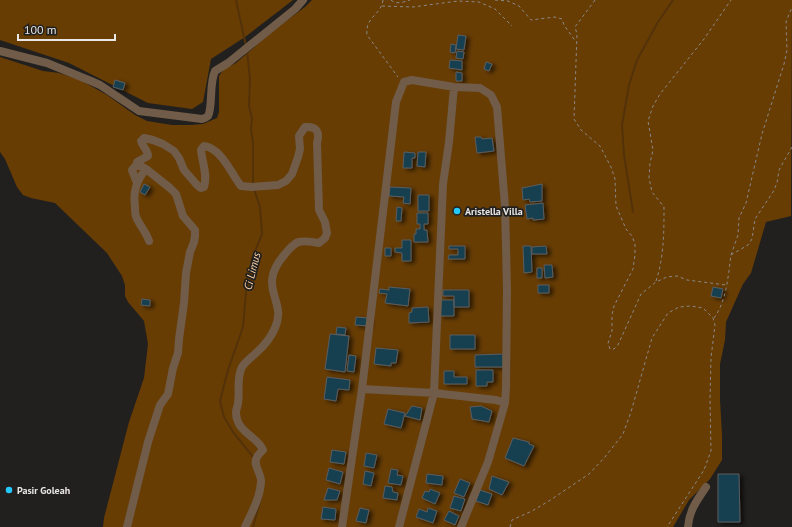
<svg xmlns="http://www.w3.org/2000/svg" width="792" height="527" viewBox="0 0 792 527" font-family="'PT Sans',sans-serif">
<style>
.green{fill:#683d04}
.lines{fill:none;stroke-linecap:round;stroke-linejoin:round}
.stream{stroke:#53320a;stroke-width:2}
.building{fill:#174050;stroke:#5a5d5f;filter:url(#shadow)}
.path{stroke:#8a8887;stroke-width:1;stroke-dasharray:3 3;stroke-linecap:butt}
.minor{stroke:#705c48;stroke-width:8}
.poi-dot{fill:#26c9fe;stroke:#22201e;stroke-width:1.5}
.labels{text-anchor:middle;stroke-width:3.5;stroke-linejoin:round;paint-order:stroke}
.poi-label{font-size:10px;font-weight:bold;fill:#e9e7e6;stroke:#22201e;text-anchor:start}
.water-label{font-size:11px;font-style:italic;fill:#fbd2a9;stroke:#22201e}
</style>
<defs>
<filter id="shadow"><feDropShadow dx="3.5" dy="2" stdDeviation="2" flood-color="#0009"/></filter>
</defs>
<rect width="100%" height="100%" fill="#22201e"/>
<path class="green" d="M0,0H293L245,37L211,59L203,102L192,109L148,103L69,63L0,40Z
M312,0H792L791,216L766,222L751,273L743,284L726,322L725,340L720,364V400L722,435V460L710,479L689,500L673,527H103L104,518L129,422L144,378L148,344L144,321L128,302L125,296V285L122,276L107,253L55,203L31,198L23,195L17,187L5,159L0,152V57L43,71L59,73L80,80L107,95L135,115L147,121L172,125H191L203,124L217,118L219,112V76L224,69L236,63L274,30L305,7Z"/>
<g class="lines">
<path class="stream" d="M236,0L246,46
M247,50L250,79L249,106L252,118L251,130L253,142V185
M633,212L624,155L622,125L629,85L637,60L658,22L673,0
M254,458L233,432L224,417L220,401L228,370L243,327L247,280L253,256L262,234L260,207L254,189
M253,527L261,499"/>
</g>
<path class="building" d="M458,35L466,36L464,50L456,49Z
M451,44L456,45L455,53L450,52Z
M457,51L464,52L463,59L456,58Z
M450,60L462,61V70L449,68Z
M486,62L492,64L489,71L484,69Z
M456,72L462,73V81H456Z
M115,80L125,83L123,90L113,87Z
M475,137H481L482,139L492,138L494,151L477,153Z
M404,152L415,153V158H412V168H403Z
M418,152H426L425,167L417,166Z
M144,184L150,187L145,195L140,192Z
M542,184V201L530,202L529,199L523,200L522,188Z
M390,187L411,188L410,204L403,203L404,197L389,196Z
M418,195H429V211H418Z
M543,203L544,219L533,220V218L527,219L525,205Z
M397,207L402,208L401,221H396Z
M417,213H428V224H424V230H427L428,242H414V234H416V229H420V224H417Z
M402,240H411V261H402V253L395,252V248H402Z
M449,246H465V259H448L449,255H458V249H449Z
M523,246H531L532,272L524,273Z
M546,246L547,254H532V247Z
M385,248H391V256H385Z
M544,265H552L553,277L545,278Z
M537,268H542V278H537Z
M538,285H549V293H538Z
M389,287L410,289L408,306L385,303L387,294L379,293L380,289L389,290Z
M713,287L723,289L721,298L711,296Z
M443,290H469V307H454V296H443Z
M142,299L150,300V306L141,305Z
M440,300H454V316H440Z
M428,307L429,322L409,323V313L412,312V308Z
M356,317L369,318L368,326L355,325Z
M337,327L346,328L345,335L336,334Z
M330,334L349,336L345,372L325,369Z
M450,335H475V349H450Z
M376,348L398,350L396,363H391V366L374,364Z
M503,354V367H475V355Z
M349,355L356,356L354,372L347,371Z
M476,370H493V382H487V386H476Z
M444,371H454V377H467V384H444Z
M327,377L350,380L349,390L338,389L336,401L324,399Z
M412,406L422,408L420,420L405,416Z
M481,406L492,411L489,422L472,419L470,407Z
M388,409L405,413L401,428L384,424Z
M513,438L529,442V444L534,446L524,466L505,458Z
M332,450L346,452L344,464L330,462Z
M366,453L377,455L374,468L364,466Z
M329,468L343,472L340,484L326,480Z
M391,469L398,470L397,475L403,476L401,485L388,483Z
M365,471L374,473L371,486L363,484Z
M427,474L443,476L442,485L426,483Z
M718,474H739L740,522H718Z
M492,476L509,482L502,495L489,489Z
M460,479L470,483L464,497L454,493Z
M385,486L392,487L393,492L398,493L397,500L383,498Z
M328,488L340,491L337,500H324Z
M430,489L440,493L435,504L422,498L425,491L429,492Z
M480,490L492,494L488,505L476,501Z
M454,496L465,499L461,511L450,508Z
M323,507L336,509L335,520L321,519Z
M360,508L369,510L366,523L356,521Z
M428,508L437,511L433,523L416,517L419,509L427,512Z
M449,511L459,516L455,525L444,520Z"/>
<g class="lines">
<path class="path" d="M383,0C381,16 365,16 367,35L398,77
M391,0C396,5 404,2 410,0
M495,0L508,1L519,6L531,20L555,17L562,19L564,25L576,42
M595,0L575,27L577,34L574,119L581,130L600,146L611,167L615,179L616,206L626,229L632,236L635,244V255L633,269L614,306L612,315V331L608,343L610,349H614L618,345L641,294L656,282L667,277L677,276L687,280L726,285
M382,6L413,7L458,1L479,2L495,9L512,26
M731,255L738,235L739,218L746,203L762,134L784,64L787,50L786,22L792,7
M656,281C664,257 664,232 664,207L652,192L649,178L650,163L653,150L648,121L653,106L660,94L704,39L731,0
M714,318C727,300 728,276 731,255L748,245L752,239L755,219L773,192L777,183L779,170L792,147
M510,527L512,520L532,511L549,501L589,474L605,457L623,434L631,412L652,338L668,313L679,307L691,306L703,308L713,318L715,325L711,358L710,400L711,451L704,470L667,527"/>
<path class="minor" d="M0,51L47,63L91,81L100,85L139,111L202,119C205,118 206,118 208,116C213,107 209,83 215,71L228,63L295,9L303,0
M146,169C136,181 133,192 135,207C135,211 135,216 137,219C141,227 146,232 149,241
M137,183L132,170L137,164
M362,389L396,102L404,82L412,80L454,87L480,88L491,95L497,107L505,206L507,289L506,387L505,403L488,462L461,527
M127,527L148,442L160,405L168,394L173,368L178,353L179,339L184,303L186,273L190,252L194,242L195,236V230L183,216L176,194L170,188L146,169L137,164V162L148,156C148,150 142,146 141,141L144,138L153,140L163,144L174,151L179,158L184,170L197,185L201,188L204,187C208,175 202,162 201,150L204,146C221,148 231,173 241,186L252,187L278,185L286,181L292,174L298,157L300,149L299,136L305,127C317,126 320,132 317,143L319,210L325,222L327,233L325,238L319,243C300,240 297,239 285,254C255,288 288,300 275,328C271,337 264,346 257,352C252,357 245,362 242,367C236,379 240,391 238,403C238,406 236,409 236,412C236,433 258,436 263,450C261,452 258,455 257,457C252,465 262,474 261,482C260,498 252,512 245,527
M342,527L362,389L434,393L496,400L505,403
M399,527L434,393L443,184L449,142L454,87
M688,527C689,511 697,500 706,487"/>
</g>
<g class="poi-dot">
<circle cx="457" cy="211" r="4"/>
<circle cx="9" cy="490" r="4"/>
</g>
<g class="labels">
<g class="poi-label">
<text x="465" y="215">Aristella Villa</text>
<text x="17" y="494">Pasir Goleah</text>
</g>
<g class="water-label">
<text transform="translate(252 271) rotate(-76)" y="4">Ci Limus</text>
</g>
</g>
<path d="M18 34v6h97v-6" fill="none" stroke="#e9e7e6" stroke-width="2"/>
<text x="24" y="34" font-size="12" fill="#e9e7e6" stroke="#22201e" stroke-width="3" paint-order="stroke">100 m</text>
</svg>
